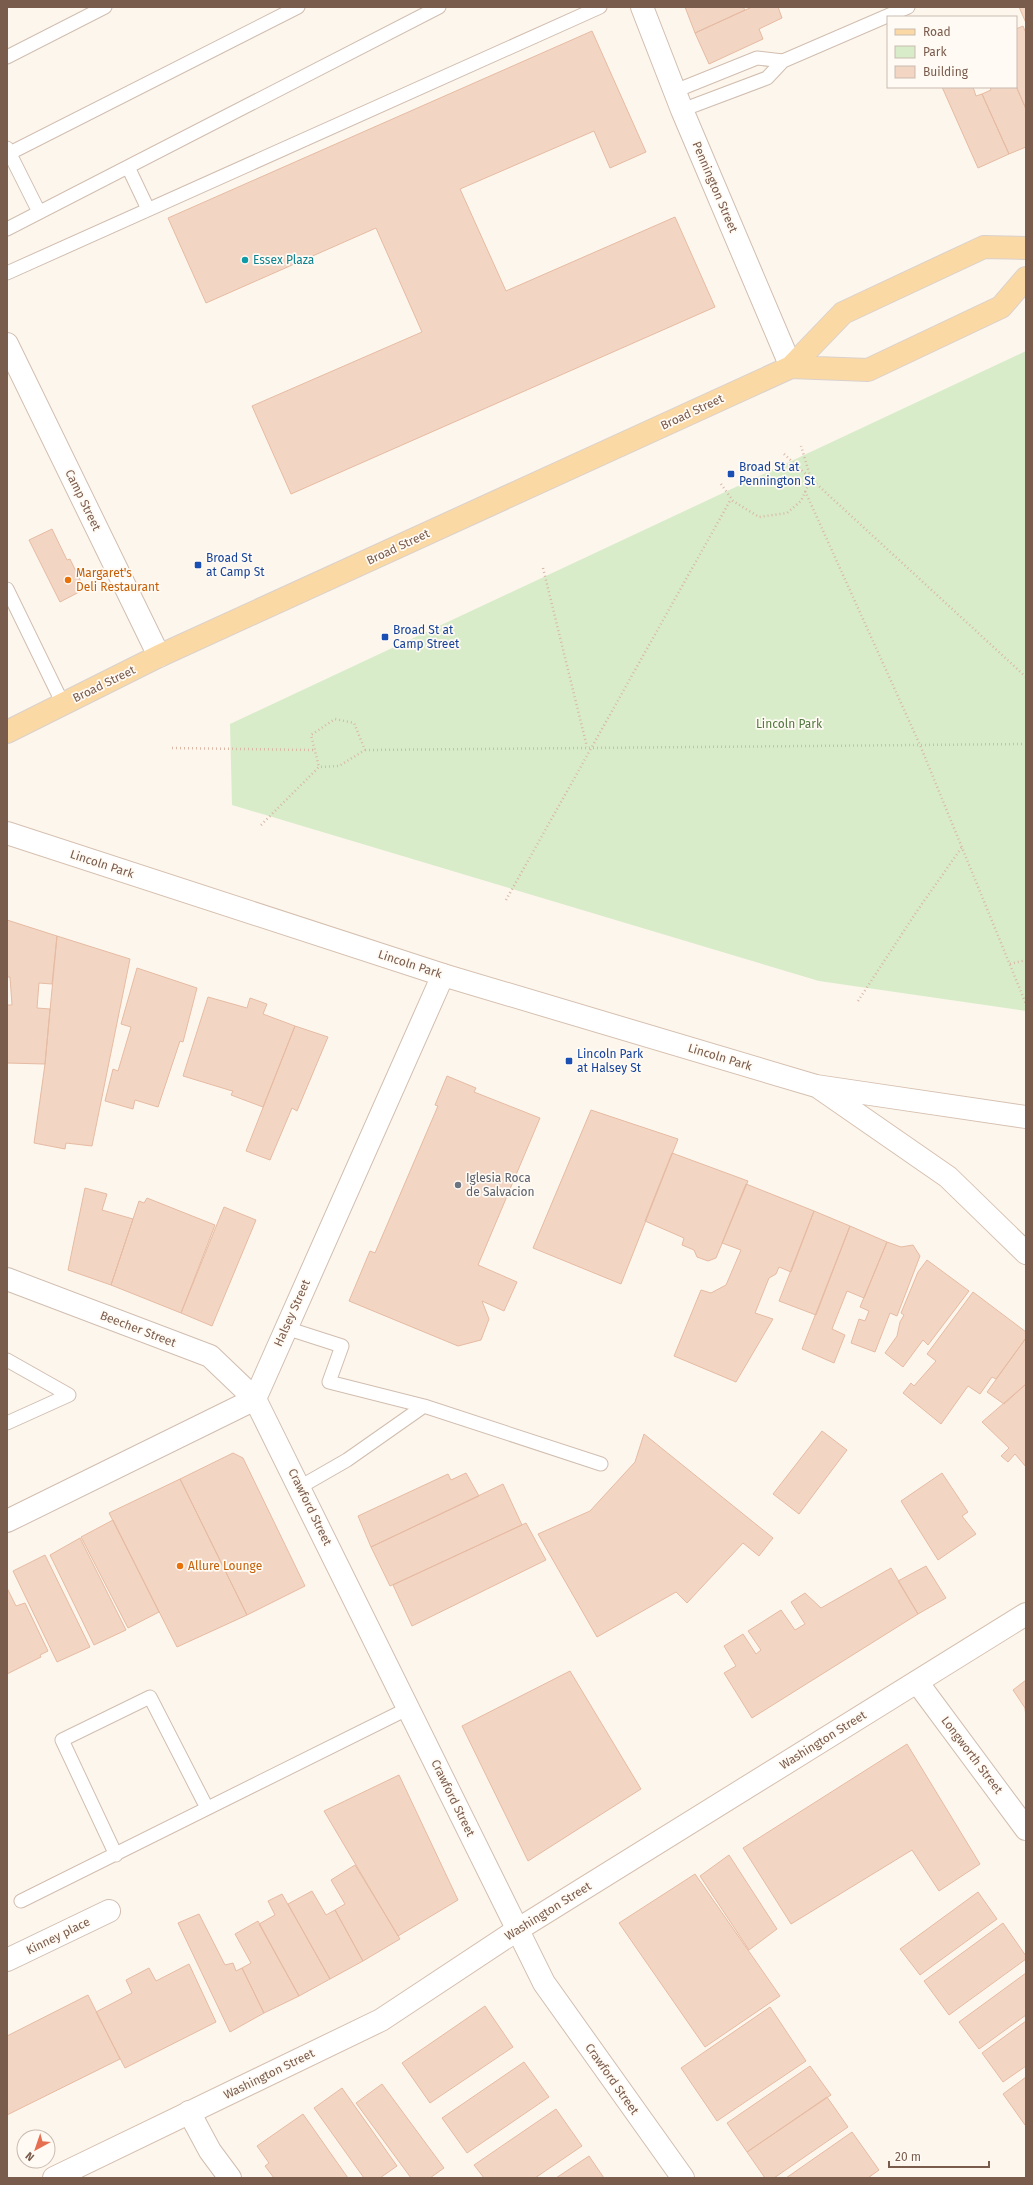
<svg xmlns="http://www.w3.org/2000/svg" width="1033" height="2185" viewBox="0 0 1033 2185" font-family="'Fira Sans',sans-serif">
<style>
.green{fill:#d8ecc9}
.building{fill:#f3d5c3;stroke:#e6bba3}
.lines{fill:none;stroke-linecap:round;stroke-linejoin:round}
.lane-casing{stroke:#d1beb0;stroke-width:15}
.street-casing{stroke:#d1beb0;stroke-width:24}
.secondary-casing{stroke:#d6c0b0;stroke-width:24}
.primary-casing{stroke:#dad1cd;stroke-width:24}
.path{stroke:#d9b8a5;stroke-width:2.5;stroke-dasharray:1 3;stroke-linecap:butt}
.lane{stroke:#fff;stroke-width:13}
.street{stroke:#fff;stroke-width:22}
.secondary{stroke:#fff;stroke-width:22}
.primary{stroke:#fbd9a5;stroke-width:22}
.culture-dot{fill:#0f9aa8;stroke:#fffaf3;stroke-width:1.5}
.transit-dot{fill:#1a4fb4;stroke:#fffaf3;stroke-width:1.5}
.food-dot{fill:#e8710a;stroke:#fffaf3;stroke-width:1.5}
.worship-dot{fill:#6b7280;stroke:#fffaf3;stroke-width:1.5}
.labels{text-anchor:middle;stroke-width:3.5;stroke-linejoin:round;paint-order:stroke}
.street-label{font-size:12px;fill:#7a5c4d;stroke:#fffaf3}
.culture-label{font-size:12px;fill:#0d838f;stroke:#fffaf3;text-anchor:start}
.transit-label{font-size:12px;fill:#164399;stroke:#fffaf3;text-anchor:start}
.food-label{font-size:12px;fill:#c56008;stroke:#fffaf3;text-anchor:start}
.park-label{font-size:12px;fill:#537a41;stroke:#fffaf3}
.worship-label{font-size:12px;fill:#5b616d;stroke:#fffaf3;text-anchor:start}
</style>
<rect width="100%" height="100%" fill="#fdf6ec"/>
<path class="green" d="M1026,351V1011L819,981L232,805L230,724Z"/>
<path class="building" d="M685,7H743L745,10L695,33Z
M752,7H778L782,18L759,29L763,39L709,64L695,33Z
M1019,7H1026V23Z
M1023,26L1026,33V109L1016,86V29Z
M592,31L646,152L610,168L594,131L460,189L506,291L675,217L715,307L291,494L252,406L422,332L376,228L206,303L168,218Z
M1016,86L1026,109V147L1009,154L982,94L991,90L990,87Z
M942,87H973L976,96L982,94L1009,154L978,168Z
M52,529L67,560L70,559L83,586L81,591L60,602L29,540Z
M7,920L57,936L52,984L39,983L37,1008L50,1009L45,1064L7,1063V1005H12L10,977H7Z
M57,936L130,959L92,1146L66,1143L65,1149L34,1143L45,1064Z
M137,968L197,988L183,1042L180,1041L158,1107L135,1100L133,1109L105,1101L113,1069L118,1071L131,1027L121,1024Z
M208,997L247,1008L250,998L267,1004L263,1014L295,1026L263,1107L231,1095L233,1091L229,1090L183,1076Z
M295,1026L328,1037L297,1111L292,1108L270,1160L246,1151Z
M447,1076L476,1088L474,1092L540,1118L478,1265L517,1282L504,1311L482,1301L489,1319L481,1340L458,1346L349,1301L370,1251L375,1253L438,1106L435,1105Z
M591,1110L678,1139L621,1284L533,1248Z
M672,1153L748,1181L716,1258L708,1261L697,1257L694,1250L682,1245L684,1238L645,1221Z
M746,1184L814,1211L791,1272L779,1267L776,1274L769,1278L755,1313L773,1319L736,1382L674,1356L701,1290L711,1293L726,1285L741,1250L722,1243Z
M85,1188L107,1194L102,1210L133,1219L111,1285L68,1270Z
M147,1198L215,1225L181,1313L111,1285L139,1201L144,1203Z
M224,1207L256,1220L212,1326L181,1313Z
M814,1211L850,1226L816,1315L779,1301Z
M850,1226L887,1242L864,1298L847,1291L832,1329L845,1335L834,1363L802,1349Z
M887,1242L901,1247L913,1245L920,1256L897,1316L890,1313L875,1352L851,1343L859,1319L865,1321L869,1311L860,1307Z
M927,1260L969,1291L928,1345L923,1340L903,1367L885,1353L897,1336L900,1322L904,1315L901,1313L918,1272Z
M973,1292L1026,1332V1338L996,1379L992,1377L980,1394L968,1386L941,1424L903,1393L911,1383L914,1386L936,1361L927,1354Z
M1026,1338V1384L1004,1404L987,1392Z
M1026,1384V1467L1015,1454L1008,1462L1001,1456L1009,1448L982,1422Z
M822,1431L847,1450L799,1514L773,1494Z
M644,1434L773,1538L759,1556L743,1543L687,1603L676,1592L597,1637L538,1534L590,1511L635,1462Z
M233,1453L243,1458L305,1586L247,1615L180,1479Z
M466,1473L479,1496L371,1547L358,1516L448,1474L451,1480Z
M942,1473L968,1512L962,1516L976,1534L938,1560L901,1501Z
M180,1479L247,1615L177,1647L109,1513Z
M503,1484L522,1525L390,1586L371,1547Z
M113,1520L159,1612L128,1628L81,1537Z
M526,1523L546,1560L412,1626L393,1585Z
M80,1538L126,1630L94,1645L50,1555Z
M45,1555L90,1647L57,1662L13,1571Z
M926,1566L946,1598L918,1614L898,1581Z
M891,1568L918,1614L752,1718L724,1673L736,1666L724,1646L743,1634L756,1654L761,1650L748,1631L781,1610L795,1630L805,1624L791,1602L805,1593L821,1608Z
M7,1588L16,1606L25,1603L48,1651L40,1655L41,1657L7,1674Z
M570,1671L641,1789L528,1861L462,1726Z
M1026,1680V1718L1025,1708L1013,1690Z
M907,1744L980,1864L939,1891L912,1850L791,1924L743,1848Z
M399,1775L458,1900L398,1936L324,1811Z
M729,1855L777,1929L749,1950L700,1876Z
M355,1865L400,1939L363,1961L335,1910L345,1904L331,1880Z
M695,1874L780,1996L705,2047L619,1923Z
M312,1891L326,1915L335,1910L363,1961L330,1979L288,1904Z
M978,1892L997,1919L920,1975L900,1949Z
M282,1894L330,1979L299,1996L259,1924L275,1915L268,1901Z
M199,1914L225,1965L233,1963L236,1971L242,1968L264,2013L230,2032L178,1923Z
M258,1921L299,1996L264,2013L242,1968L251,1963L235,1934Z
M1003,1923L1026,1956V1959L949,2015L924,1981Z
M189,1964L216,2022L125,2068L96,2012L132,1993L126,1980L149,1968L156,1981Z
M1026,1973V2015L979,2049L959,2022Z
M88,1995L120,2059L7,2115V2036Z
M485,2006L513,2047L430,2103L402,2063Z
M770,2007L806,2061L717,2121L681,2068Z
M1026,2021V2066L1003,2082L982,2053Z
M524,2062L549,2097L467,2153L442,2118Z
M810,2066L831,2095L747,2152L727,2123Z
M1026,2077V2124L1025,2125L1003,2094Z
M382,2084L444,2168L430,2178H411L356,2103Z
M342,2088L397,2166L380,2178H364L314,2108Z
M827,2097L848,2127L774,2178H765L747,2152Z
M556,2109L582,2146L535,2178H484L474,2165Z
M303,2114L348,2178H274L265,2166L269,2163L257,2146Z
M852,2132L879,2170L868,2178H786Z
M589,2156L604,2178H556Z"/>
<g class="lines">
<defs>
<path id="lane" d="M7,57L105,7
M783,61L908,7
M675,91L757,58L783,61L767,78L682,110
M7,148L39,212
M10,153L298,7
M128,167L148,209
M7,229L439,7
M7,273L600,7
M7,589L63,704
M286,1328L342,1346L329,1382L424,1406
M7,1360L69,1395L7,1423
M300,1487L347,1460L424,1406L601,1464
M116,1855L62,1740L150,1697L207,1808
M21,1901L409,1708"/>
<path id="street" d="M642,7L682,110L791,367
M7,344L159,656
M7,1279L210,1356L255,1399L544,1983L683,2178
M7,1521L255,1399L443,975
M917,1682L1026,1829
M7,1960L109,1911
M189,2112L210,2151L230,2178"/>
<path id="secondary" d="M7,833L443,975L816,1086L1026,1117
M821,1089L948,1177L1026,1253
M54,2178L381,2020L517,1930L1026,1614"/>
<path id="primary" d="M791,367L868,370L1001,307L1026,278
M7,732L159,656L791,367L843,313L984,247L1026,248"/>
</defs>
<use href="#lane" class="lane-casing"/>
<use href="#street" class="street-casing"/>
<use href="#secondary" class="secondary-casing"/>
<use href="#primary" class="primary-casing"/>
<path class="path" d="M784,454L1026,677
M721,484L733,501L759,517L787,513L801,501L811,479L801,446
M805,491L920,745L1026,1004
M543,568L587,747
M172,748L314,750
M365,750L1026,744
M261,825L319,767L339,766L365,750L354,723L335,719L311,735L319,767
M506,900L731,499
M1010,964L1026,960
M858,1001L917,911L962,847"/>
<use href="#lane" class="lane"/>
<use href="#street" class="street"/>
<use href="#secondary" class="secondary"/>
<use href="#primary" class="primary"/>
</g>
<circle class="culture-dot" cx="245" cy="260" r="4"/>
<g class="transit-dot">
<rect x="727" y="470" width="8" height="8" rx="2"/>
<rect x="194" y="561" width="8" height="8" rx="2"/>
<rect x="381" y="633" width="8" height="8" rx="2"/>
<rect x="565" y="1057" width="8" height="8" rx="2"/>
</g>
<g class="food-dot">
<circle cx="68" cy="580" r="4"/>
<circle cx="180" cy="1566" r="4"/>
</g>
<circle class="worship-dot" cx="458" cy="1185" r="4"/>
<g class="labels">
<g class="street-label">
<text transform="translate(715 187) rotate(67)" y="4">Pennington Street</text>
<text transform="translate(692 412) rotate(-25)" y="4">Broad Street</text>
<text transform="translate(83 500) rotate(64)" y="4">Camp Street</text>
<text transform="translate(398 547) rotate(-25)" y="4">Broad Street</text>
<text transform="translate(104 684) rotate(-26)" y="4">Broad Street</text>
<text transform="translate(102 864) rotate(18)" y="4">Lincoln Park</text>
<text transform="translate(410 964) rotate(18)" y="4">Lincoln Park</text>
<text transform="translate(720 1057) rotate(17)" y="4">Lincoln Park</text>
<text transform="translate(292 1313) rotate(-66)" y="4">Halsey Street</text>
<text transform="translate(138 1329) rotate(21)" y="4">Beecher Street</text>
<text transform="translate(310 1507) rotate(64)" y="4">Crawford Street</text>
<text transform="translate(823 1740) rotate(-32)" y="4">Washington Street</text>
<text transform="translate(972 1755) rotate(53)" y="4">Longworth Street</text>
<text transform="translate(453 1798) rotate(64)" y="4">Crawford Street</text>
<text transform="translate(548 1911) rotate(-32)" y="4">Washington Street</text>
<text transform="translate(58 1936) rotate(-26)" y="4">Kinney place</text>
<text transform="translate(269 2074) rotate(-26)" y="4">Washington Street</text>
<text transform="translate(612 2079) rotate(55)" y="4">Crawford Street</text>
</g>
<g class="culture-label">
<text x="253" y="264">Essex Plaza</text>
</g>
<g class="transit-label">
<text x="739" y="471">Broad St at<tspan x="739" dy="14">Pennington St</tspan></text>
<text x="206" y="562">Broad St<tspan x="206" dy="14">at Camp St</tspan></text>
<text x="393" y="634">Broad St at<tspan x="393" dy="14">Camp Street</tspan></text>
<text x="577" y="1058">Lincoln Park<tspan x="577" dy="14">at Halsey St</tspan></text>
</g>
<g class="food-label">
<text x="76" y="577">Margaret's<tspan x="76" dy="14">Deli Restaurant</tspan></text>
<text x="188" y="1570">Allure Lounge</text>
</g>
<g class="park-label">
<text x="789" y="728">Lincoln Park</text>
</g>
<g class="worship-label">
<text x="466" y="1182">Iglesia Roca<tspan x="466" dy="14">de Salvacion</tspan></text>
</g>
</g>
<rect width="1033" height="2185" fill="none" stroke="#7a5c4d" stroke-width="16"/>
<rect x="887" y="16" width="130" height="72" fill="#fffaf3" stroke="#cabbb1"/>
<rect x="895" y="29" width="20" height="6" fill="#fbd9a5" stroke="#cabbb1"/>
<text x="923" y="36" font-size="12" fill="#7a5c4d">Road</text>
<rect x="895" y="46" width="20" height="12" fill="#d8ecc9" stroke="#cabbb1"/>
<text x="923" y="56" font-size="12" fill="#7a5c4d">Park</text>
<rect x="895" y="66" width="20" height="12" fill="#f3d5c3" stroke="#cabbb1"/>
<text x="923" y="76" font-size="12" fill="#7a5c4d">Building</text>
<g transform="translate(36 2149) rotate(220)"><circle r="19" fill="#fffaf3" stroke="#cabbb1"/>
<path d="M0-3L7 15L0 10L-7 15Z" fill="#e76f51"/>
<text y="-6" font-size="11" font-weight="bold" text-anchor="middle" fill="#7a5c4d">N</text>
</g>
<path d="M889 2161v6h100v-6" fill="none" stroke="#7a5c4d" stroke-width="2"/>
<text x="895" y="2161" font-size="12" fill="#7a5c4d" stroke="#fffaf3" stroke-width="3" paint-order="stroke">20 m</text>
</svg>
